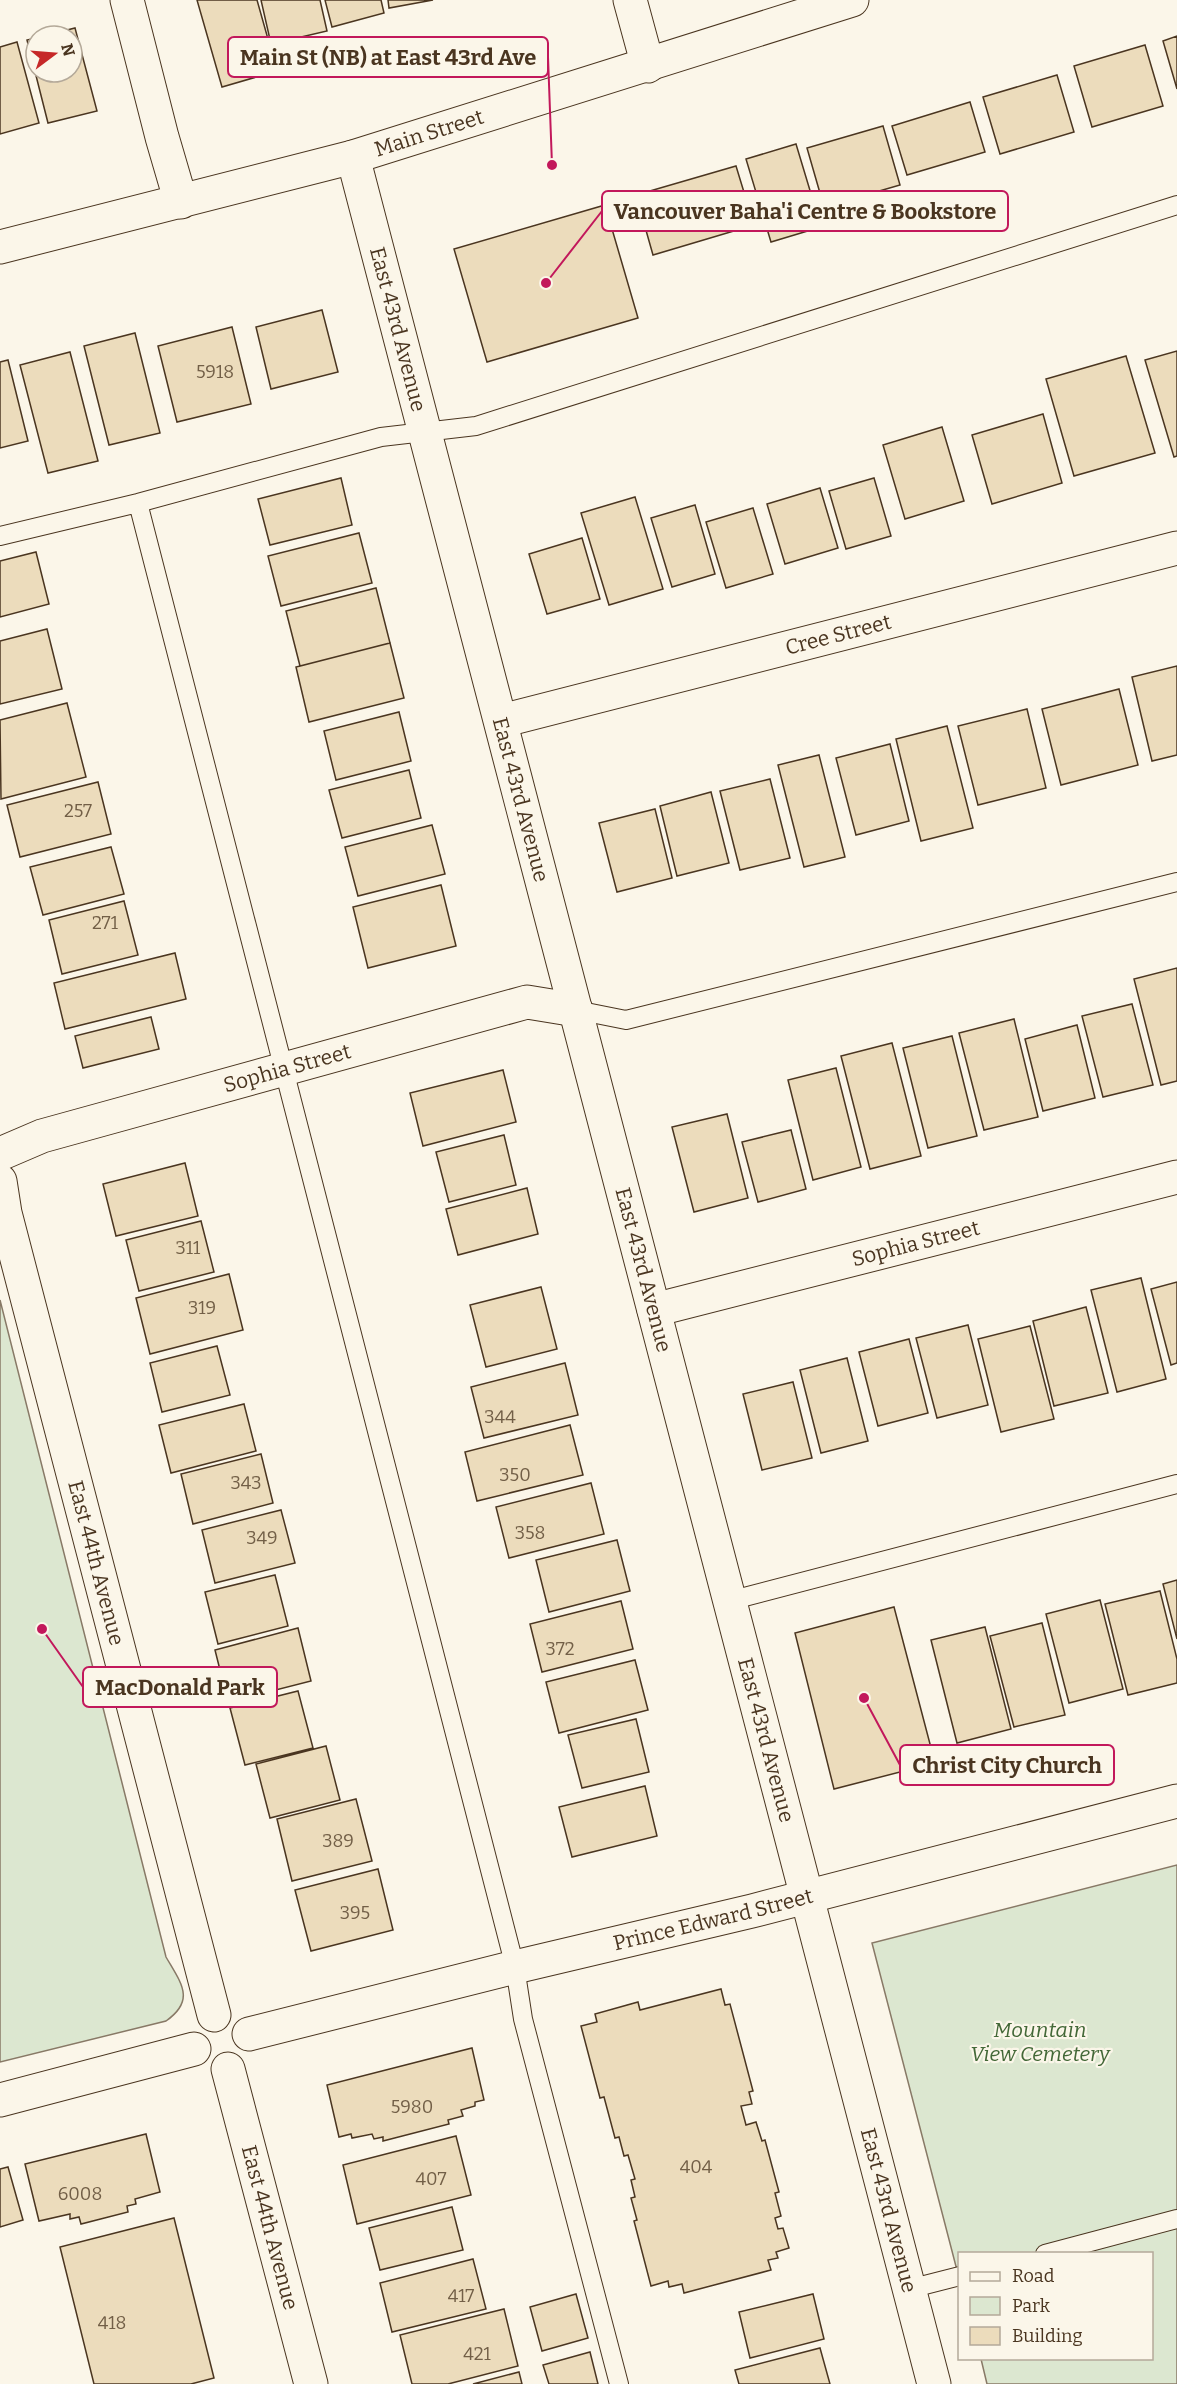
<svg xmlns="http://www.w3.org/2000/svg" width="1177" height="2384" viewBox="0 0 1177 2384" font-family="Bitter,serif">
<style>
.green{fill:#dce7d0;stroke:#887966;stroke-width:1.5}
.building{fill:#ecdcbc;stroke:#4a3520;stroke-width:1.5}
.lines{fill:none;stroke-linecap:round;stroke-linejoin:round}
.lane-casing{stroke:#4a3520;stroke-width:20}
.street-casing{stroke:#4a3520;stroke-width:35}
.secondary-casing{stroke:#4a3520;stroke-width:35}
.lane{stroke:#fbf6e9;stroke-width:18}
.street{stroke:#fbf6e9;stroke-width:33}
.secondary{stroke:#fbf6e9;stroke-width:33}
.labels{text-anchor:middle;stroke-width:4.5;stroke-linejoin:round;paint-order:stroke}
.number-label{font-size:18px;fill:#725f47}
.street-label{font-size:21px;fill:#4a3520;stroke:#fbf6e9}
.park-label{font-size:21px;font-style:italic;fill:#436837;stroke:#fbf6e9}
.leader{fill:none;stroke:#c2185b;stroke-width:2}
.callout-dot{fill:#c2185b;stroke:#fbf6e9;stroke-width:2}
.callout{fill:#fbf6e9;stroke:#c2185b;stroke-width:2}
.callout-label{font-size:22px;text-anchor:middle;font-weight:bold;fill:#4a3520}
</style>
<rect width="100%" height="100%" fill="#fbf6e9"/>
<path class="green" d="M0,1300L166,1957C181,1983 196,2000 166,2021L0,2062Z
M1177,1865V2384H987L981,2359L1152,2358V2254H960L959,2278L872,1943Z"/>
<path class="building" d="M197,0H257L277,71L222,87Z
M261,0H320L327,31L271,44Z
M325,0H381L384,13L332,27Z
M388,0H433L389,8Z
M75,28L97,111L48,123L27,40L36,38V72H72V36H44Z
M1177,36V89L1163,41Z
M17,42L39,123L0,134V47Z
M1145,45L1163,106L1092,127L1074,66Z
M1057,75L1074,132L1000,154L983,97Z
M970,102L985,152L907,175L892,126Z
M883,126L900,185L824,207L807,148Z
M796,144L821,227L771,242L746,159Z
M736,166L754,225L653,255L636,195Z
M605,205L638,318L487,362L454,249Z
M322,310L338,372L271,389L256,327Z
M232,327L251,404L177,422L158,346Z
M135,333L160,433L109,445L84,346Z
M1177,351V456L1174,457L1145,360Z
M70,352L98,461L48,473L20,365Z
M1126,356L1155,453L1074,476L1046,379Z
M8,360L28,441L0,448V362Z
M1043,414L1062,483L992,504L972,435Z
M942,427L964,501L905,519L883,445Z
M341,478L352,525L270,545L258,499Z
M874,478L891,536L846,549L829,491Z
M820,488L838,548L785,564L767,504Z
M635,497L663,589L609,605L581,513Z
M695,505L715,574L672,587L651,518Z
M753,508L773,574L726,588L706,522Z
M359,533L372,583L281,606L268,556Z
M582,538L600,599L547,614L529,554Z
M36,552L49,604L0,617V561Z
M376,588L390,643L300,666L286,611Z
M47,629L62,689L0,704V641Z
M390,643L404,698L309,722L296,667Z
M1177,666V755L1152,761L1132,677Z
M1119,689L1138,765L1061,785L1042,709Z
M67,703L86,777L1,799L0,720Z
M1027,709L1046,788L978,805L958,726Z
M399,712L411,761L336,780L324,731Z
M947,726L973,828L921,841L896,739Z
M890,744L909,821L856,835L836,758Z
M819,755L845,857L804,867L778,765Z
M409,770L421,818L342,838L329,790Z
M770,779L790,858L740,870L720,791Z
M98,782L111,834L20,857L7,805Z
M711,792L729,863L677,876L660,806Z
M655,809L672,878L617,892L599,823Z
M432,825L445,874L358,896L345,847Z
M111,847L124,894L43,915L30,867Z
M441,885L456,946L368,968L353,907Z
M124,901L138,955L62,974L49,920Z
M175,953L186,999L65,1029L54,983Z
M1177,968V1081L1161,1085L1134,979Z
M1132,1004L1153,1085L1103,1097L1082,1016Z
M151,1017L159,1049L83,1068L75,1036Z
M1014,1019L1038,1117L984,1130L959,1033Z
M1077,1025L1095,1098L1043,1111L1025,1039Z
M952,1036L977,1136L928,1148L903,1048Z
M892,1043L921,1156L870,1169L841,1056Z
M836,1068L861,1167L813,1180L788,1080Z
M503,1070L516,1122L423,1146L410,1093Z
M727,1114L748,1198L694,1212L672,1127Z
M791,1130L806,1189L758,1202L742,1142Z
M504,1135L516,1185L449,1202L436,1152Z
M185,1163L198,1216L116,1236L103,1184Z
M527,1188L538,1234L458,1255L446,1209Z
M201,1221L214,1272L139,1291L126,1240Z
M229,1274L243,1330L150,1354L136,1298Z
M1141,1278L1166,1379L1117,1392L1091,1290Z
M1177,1282V1363L1171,1365L1151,1289Z
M541,1287L557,1349L486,1367L470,1305Z
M1086,1307L1108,1393L1054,1406L1033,1321Z
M968,1325L988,1405L937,1418L916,1338Z
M1030,1326L1054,1419L1001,1432L978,1339Z
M909,1339L928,1413L878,1426L859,1352Z
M217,1346L230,1395L162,1412L150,1363Z
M847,1358L868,1441L821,1453L800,1370Z
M565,1363L578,1415L484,1438L471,1387Z
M793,1382L812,1458L762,1470L743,1394Z
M244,1404L256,1451L171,1473L159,1425Z
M570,1425L583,1475L477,1501L465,1452Z
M261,1454L273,1503L193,1524L181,1474Z
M591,1483L604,1534L509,1558L496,1507Z
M281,1510L295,1563L215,1583L202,1530Z
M617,1540L630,1591L549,1612L536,1560Z
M275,1575L288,1626L218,1644L205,1592Z
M1177,1580V1639L1163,1584Z
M1160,1591L1177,1659V1683L1128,1695L1105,1604Z
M1100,1600L1123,1689L1069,1703L1046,1614Z
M621,1601L633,1649L542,1672L530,1624Z
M894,1607L935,1763L834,1789L795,1633Z
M1042,1623L1065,1715L1014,1727L990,1636Z
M985,1627L1011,1729L957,1743L931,1640Z
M298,1628L311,1681L228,1702L215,1650Z
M635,1660L648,1710L559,1733L546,1682Z
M298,1691L313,1748L245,1765L230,1708Z
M636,1719L649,1772L582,1788L568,1735Z
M326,1746L340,1800L270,1818L256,1764Z
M645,1786L657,1836L572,1857L559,1807Z
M356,1799L372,1861L292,1881L277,1819Z
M378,1869L393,1930L311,1951L295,1890Z
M721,1989L725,2005L730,2004L753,2091L749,2092L752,2104L741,2106L746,2125L756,2122L762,2141L765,2140L779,2192L775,2193L781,2216L775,2218L778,2229L783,2228L789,2248L776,2252L778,2258L768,2260L771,2270L684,2293L682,2284L669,2287L668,2281L651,2286L634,2221L637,2220L631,2198L635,2197L631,2180L635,2179L628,2155L624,2156L619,2137L615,2138L604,2097L600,2098L581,2026L597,2022L595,2014L638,2002L640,2010Z
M472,2048L484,2100L475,2102V2106L461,2110L463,2116L448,2120L449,2124L383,2141V2137L374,2139L372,2134L352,2138L351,2134L339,2137L327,2085Z
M146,2134L160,2192L135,2199L136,2204L127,2206L128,2212L81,2224L79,2217L70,2219V2214L39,2221L25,2164Z
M456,2136L471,2195L357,2224L343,2165Z
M8,2167L23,2220L0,2227V2169Z
M452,2207L463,2250L380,2270L369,2228Z
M174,2218L214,2378L191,2384H94L60,2247Z
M473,2259L486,2309L392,2332L380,2283Z
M576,2294L588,2338L542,2351L530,2307Z
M813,2294L824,2339L750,2358L739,2312Z
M504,2309L518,2366L448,2384H412L400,2335Z
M820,2348L830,2384H739L735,2370Z
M590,2352L598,2384H549L543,2365Z
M519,2372L522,2384H473Z"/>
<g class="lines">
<defs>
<path id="lane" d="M138,503L515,1967L523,2019L619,2384
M0,536L138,503L381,437L476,426L1177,205
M576,1010L626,1020L1177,882
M729,1601L1177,1484
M1045,2254L1177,2219
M909,2289L960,2276"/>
<g id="street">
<path d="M127,0L162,137L181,202"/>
<path d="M630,0L648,66"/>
<path id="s1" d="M353,157L934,2384"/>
<path id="s2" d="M501,721L1177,548"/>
<path id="s3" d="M0,1154L42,1136L527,1002L576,1010"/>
<path id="s4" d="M0,1181L5,1213L214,2015"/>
<path id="s5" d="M654,1310L1177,1177"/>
<path id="s6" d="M249,2034L515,1967L752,1911L1177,1801"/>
<path id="s7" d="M228,2069L311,2384"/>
<path d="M0,2100L194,2049"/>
</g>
<g id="secondary">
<path id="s8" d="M0,247L353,157L852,0"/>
</g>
</defs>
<use href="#lane" class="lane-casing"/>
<use href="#street" class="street-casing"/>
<use href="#secondary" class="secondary-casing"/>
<use href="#lane" class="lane"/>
<use href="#street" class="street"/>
<use href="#secondary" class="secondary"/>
</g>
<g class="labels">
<g class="number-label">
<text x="215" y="378">5918</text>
<text x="78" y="817">257</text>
<text x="105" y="929">271</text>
<text x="188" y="1254">311</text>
<text x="202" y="1314">319</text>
<text x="500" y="1423">344</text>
<text x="515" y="1481">350</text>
<text x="246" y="1489">343</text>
<text x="530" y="1539">358</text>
<text x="262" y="1544">349</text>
<text x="560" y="1655">372</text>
<text x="338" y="1847">389</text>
<text x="355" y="1919">395</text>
<text x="412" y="2113">5980</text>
<text x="696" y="2173">404</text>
<text x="431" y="2185">407</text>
<text x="80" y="2200">6008</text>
<text x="461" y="2302">417</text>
<text x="112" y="2329">418</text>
<text x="477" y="2360">421</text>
</g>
<g class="street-label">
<text dy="7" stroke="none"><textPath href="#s8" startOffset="444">Main Street</textPath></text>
<text dy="7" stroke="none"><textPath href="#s1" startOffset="178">East 43rd Avenue</textPath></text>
<text dy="7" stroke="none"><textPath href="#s2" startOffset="348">Cree Street</textPath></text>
<text dy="7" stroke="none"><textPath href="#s1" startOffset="664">East 43rd Avenue</textPath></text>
<text dy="7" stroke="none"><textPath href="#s3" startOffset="300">Sophia Street</textPath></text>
<text dy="7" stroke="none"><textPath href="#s5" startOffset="270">Sophia Street</textPath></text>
<text dy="7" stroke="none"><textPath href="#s1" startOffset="1150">East 43rd Avenue</textPath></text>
<text dy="7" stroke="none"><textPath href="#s4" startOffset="394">East 44th Avenue</textPath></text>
<text dy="7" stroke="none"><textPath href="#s1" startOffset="1636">East 43rd Avenue</textPath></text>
<text dy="7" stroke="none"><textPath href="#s6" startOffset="478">Prince Edward Street</textPath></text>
<text dy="7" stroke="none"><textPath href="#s1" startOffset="2122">East 43rd Avenue</textPath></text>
<text dy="7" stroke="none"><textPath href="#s7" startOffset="164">East 44th Avenue</textPath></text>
</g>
<g class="park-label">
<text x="1040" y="2037">Mountain<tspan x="1040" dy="24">View Cemetery</tspan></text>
</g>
</g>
<path class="leader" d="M552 165L548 57M546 283L602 211M42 1629L83 1687M864 1698L900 1765"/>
<g class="callout-dot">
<circle cx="552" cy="165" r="6"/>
<circle cx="546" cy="283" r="6"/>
<circle cx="42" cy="1629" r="6"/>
<circle cx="864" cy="1698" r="6"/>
</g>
<g class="callout">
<rect x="228" y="37" width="320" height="40" rx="6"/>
<rect x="602" y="191" width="406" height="40" rx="6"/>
<rect x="83" y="1667" width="194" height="40" rx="6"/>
<rect x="900" y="1745" width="214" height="40" rx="6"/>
</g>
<g class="callout-label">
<text x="388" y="65">Main St (NB) at East 43rd Ave</text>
<text x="805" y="219">Vancouver Baha'i Centre &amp; Bookstore</text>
<text x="180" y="1695">MacDonald Park</text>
<text x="1007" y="1773">Christ City Church</text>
</g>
<rect x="958" y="2252" width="195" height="108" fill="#fbf6e9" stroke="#b4a999" stroke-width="1.5"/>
<rect x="970" y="2272" width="30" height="9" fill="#fbf6e9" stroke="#b4a999" stroke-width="1.5"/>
<text x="1012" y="2282" font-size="18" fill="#4a3520">Road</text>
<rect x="970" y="2297" width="30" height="18" fill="#dce7d0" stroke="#b4a999" stroke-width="1.5"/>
<text x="1012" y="2312" font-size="18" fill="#4a3520">Park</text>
<rect x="970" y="2327" width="30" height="18" fill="#ecdcbc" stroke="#b4a999" stroke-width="1.5"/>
<text x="1012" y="2342" font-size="18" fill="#4a3520">Building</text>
<g transform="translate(54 54) rotate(74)"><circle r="28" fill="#fbf6e9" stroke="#b4a999" stroke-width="1.5"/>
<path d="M0-4.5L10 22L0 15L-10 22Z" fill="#c62828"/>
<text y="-9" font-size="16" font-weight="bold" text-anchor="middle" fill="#4a3520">N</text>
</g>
</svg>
